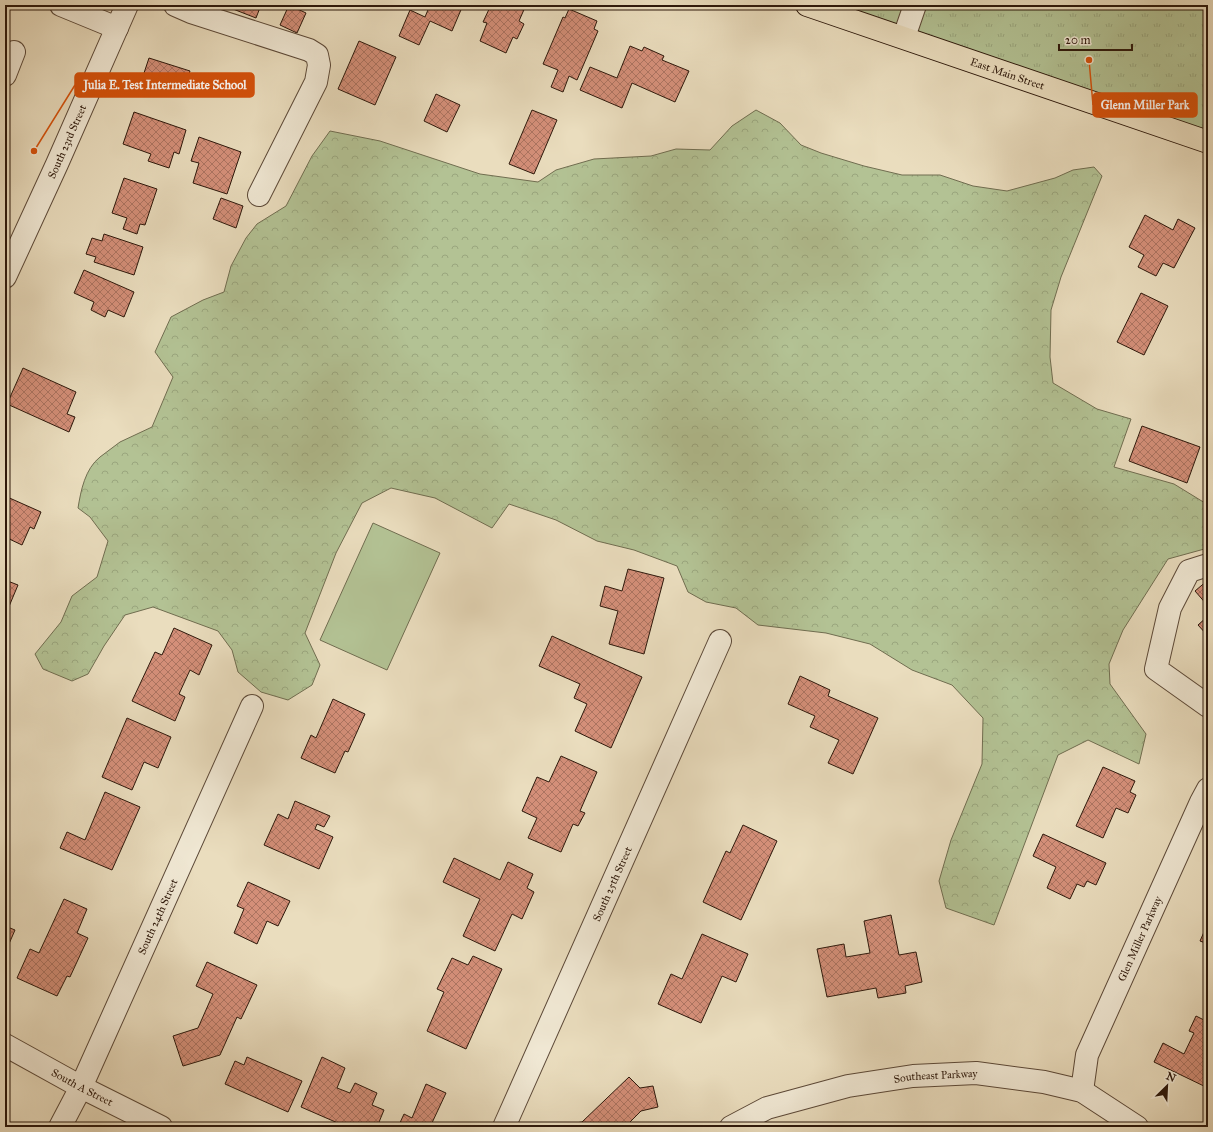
<svg xmlns="http://www.w3.org/2000/svg" width="1213" height="1132" viewBox="0 0 1213 1132" font-family="'IM FELL Great Primer',serif">
<style>
.green{fill:#b3c294;stroke:#706d50}
.forest{fill:url(#forest-crowns);stroke:#706d50}
.park{fill:url(#park-tufts);stroke:#706d50}
.building{fill:url(#building-cross-hatch);stroke:#2d180b}
.lines{fill:none;stroke-linecap:round;stroke-linejoin:round}
.minor-casing{stroke:#5c4938;stroke-width:24}
.major-casing{stroke:#2d180b;stroke-width:24}
.minor{stroke:#f1e9d5;stroke-width:22}
.major{stroke:#eaddbe;stroke-width:22}
.labels{text-anchor:middle;stroke-width:3;stroke-linejoin:round;paint-order:stroke}
.street-label{font-size:11px;fill:#2d180b;stroke:#f1e9d5}
.leader{fill:none;stroke:#d5520c;stroke-width:1.5}
.callout-dot{fill:#d5520c;stroke:#f1e9d5;stroke-width:1.5}
.callout{fill:#d5520c;stroke:#d5520c;stroke-width:1.5}
.callout-label{font-size:12px;text-anchor:middle;font-weight:bold;fill:#fff}
</style>
<defs>
<pattern id="forest-crowns" width="20" height="18" patternUnits="userSpaceOnUse"><rect width="20" height="18" fill="#b3c294"/><path d="M2 6a3 3 0 1 1 6 0M12 15a3 3 0 1 1 6 0" fill="none" stroke="#9aa67e"/></pattern>
<pattern id="park-tufts" width="24" height="20" patternUnits="userSpaceOnUse"><rect width="24" height="20" fill="#b3c294"/><path d="M3 7l-1-3M5 7V3M7 7l1-3M15 17l-1-3M17 17v-4M19 17l1-3" fill="none" stroke="#9aa67e"/></pattern>
<pattern id="building-cross-hatch" width="8" height="8" patternUnits="userSpaceOnUse"><rect width="8" height="8" fill="#d48f79"/><path d="M0 0l8 8M0 8l8-8" fill="none" stroke="#ac7461"/></pattern>
</defs>
<rect width="100%" height="100%" fill="#eaddbe"/>
<filter id="stains"><feTurbulence type="fractalNoise" baseFrequency=".005" numOctaves="4"/><feColorMatrix values="0 0 0 0 .2 0 0 0 0 .09 0 0 0 0 .02 0 0 0 .5 -.17"/></filter>
<radialGradient id="worn" r=".72"><stop offset=".6" stop-color="#630" stop-opacity="0"/><stop offset="1" stop-color="#630" stop-opacity=".3"/></radialGradient>
<path class="green" d="M373,523L440,553L387,670L320,640Z"/>
<path class="forest" d="M756,110L780,123L801,145L821,153L864,166L902,175H940L973,186L1007,191L1055,178L1073,170L1094,167L1102,176L1061,277L1051,310L1050,357L1053,383L1097,409L1131,419L1114,467L1174,484L1205,503L1208,506V548L1168,559L1123,630L1109,664L1110,684L1146,734L1139,764L1088,740L1058,755L994,925L946,908L939,881L951,840L982,764L983,718L952,685L912,670L870,644L826,633L758,625L736,608L706,602L688,592L677,566L634,550L597,541L556,520L509,504L492,528L435,498L391,488L362,503L336,553L305,633L320,665L312,685L288,700L261,692L238,672L232,650L218,631L153,607L125,615L104,646L88,674L72,681L43,669L35,654L61,622L72,596L97,577L108,541L90,517L78,508C81,490 85,469 100,457L120,442L152,427L173,377L155,352L171,317L203,300L224,292L231,266L246,238L257,224L286,206L312,156L330,131L380,141L480,174L538,182L556,170L594,159L651,156L676,149L710,150L732,126Z"/>
<path class="park" d="M807,5H1208V142Z"/>
<path class="building" d="M235,5H261L256,18L233,9Z
M289,5L306,13L297,33L280,25Z
M430,5H463L452,31L430,21L419,45L399,36L410,10L425,17Z
M491,5L496,6L497,5H526L519,21L524,24L517,39L513,37L506,53L480,41L487,23L483,22Z
M569,9L597,21L594,29L598,31L577,80L569,76L563,92L551,87L558,70L543,64L563,17L565,18Z
M359,41L396,57L375,105L338,89Z
M630,46L642,51L644,47L664,56L662,60L689,71L675,102L632,83L622,108L580,90L590,67L617,78Z
M149,58L190,71L189,74L200,78L195,92L183,88L181,95L151,86L152,83L142,79Z
M436,94L460,105L447,132L424,121Z
M532,110L557,120L534,174L509,164Z
M134,112L186,130L179,154L174,152L169,168L148,161L151,154L123,144Z
M199,137L241,152L227,194L193,183L199,163L191,161Z
M124,178L157,189L145,225L140,224L137,234L123,229L127,218L112,213Z
M221,198L243,206L236,228L213,219Z
M1145,215L1173,230L1178,219L1195,228L1174,268L1163,263L1156,276L1138,267L1144,255L1129,247Z
M104,234L143,247L134,275L94,262L96,257L86,254L92,238L102,241Z
M84,270L134,292L124,317L108,310L105,317L91,310L94,302L74,293Z
M1141,293L1168,306L1144,355L1117,342Z
M23,368L76,392L67,414L75,417L69,432L7,404Z
M1142,426L1200,447L1187,483L1129,461Z
M5,496L41,512L34,529L30,527L22,545L5,537Z
M628,569L664,578L644,654L609,644L618,611L600,606L605,586L622,591Z
M5,580L18,585L5,616Z
M1208,580V606L1195,591Z
M1208,616V636L1198,625Z
M174,628L212,645L199,675L190,670L179,694L185,697L175,721L132,701L155,652L162,655Z
M552,636L642,677L611,748L575,731L587,704L574,698L580,684L539,666Z
M800,676L830,690L828,696L878,718L853,774L828,763L839,740L810,727L815,716L788,704Z
M333,699L365,714L348,752L345,751L335,773L301,758L311,735L316,738Z
M127,718L171,737L158,768L144,762L132,790L102,777Z
M561,756L597,772L580,811L585,813L578,826L573,824L561,852L528,838L537,818L522,811L537,777L549,782Z
M1103,767L1135,781L1130,792L1136,795L1128,813L1116,808L1103,838L1076,826Z
M105,792L140,807L112,870L60,848L67,832L85,840Z
M295,801L330,816L324,827L317,824L315,829L333,837L319,869L264,845L278,814L288,819Z
M743,825L777,841L741,920L703,902L726,851L730,853Z
M1043,834L1106,863L1096,885L1087,881L1084,887L1077,884L1070,899L1047,888L1056,867L1033,856Z
M454,858L500,880L508,862L533,874L527,888L534,892L522,919L512,914L495,951L463,936L480,899L443,882Z
M248,882L290,901L278,926L267,921L257,944L234,933L244,909L237,906Z
M64,899L87,909L77,933L88,938L70,977L67,976L57,996L17,978L30,949L39,953Z
M891,915L899,955L916,952L922,982L905,986L906,993L878,998L876,988L827,997L817,949L844,944L846,957L870,953L864,921Z
M1208,923V944L1200,941Z
M5,926L15,930L5,953Z
M702,934L748,954L736,982L722,976L701,1023L658,1004L671,974L682,979Z
M473,956L502,969L466,1049L427,1031L444,992L437,989L452,958L468,965Z
M207,962L257,985L241,1019L237,1017L220,1055L183,1066L173,1036L198,1028L213,994L196,986Z
M1196,1016L1208,1022V1088L1154,1062L1163,1043L1184,1054L1194,1033L1189,1031Z
M247,1057L302,1081L288,1112L225,1084L235,1061L244,1065Z
M322,1057L345,1068L337,1088L350,1093L355,1083L377,1093L372,1105L384,1110L377,1127H347L301,1107Z
M629,1077L640,1088L653,1086L658,1107L641,1111L625,1127H569L568,1124L582,1122Z
M426,1084L446,1093L431,1125L435,1127H398L404,1114L412,1118Z"/>
<g class="lines">
<defs>
<g id="minor">
<path d="M61,5L117,28"/>
<path d="M175,5L191,12L309,50L317,55L319,65L316,82L259,195"/>
<path d="M904,37L915,5"/>
<path d="M5,75L14,52"/>
<path id="s1" d="M5,277L57,164L127,5"/>
<path d="M1208,565L1189,571L1170,608L1156,669L1208,706"/>
<path id="s2" d="M5,1045L81,1087L161,1127"/>
<path id="s3" d="M1082,1091L1087,1055L1201,802L1208,789"/>
<path id="s4" d="M60,1127L81,1087L252,706"/>
<path id="s5" d="M504,1127L720,641"/>
<path id="s6" d="M731,1127L767,1108L848,1086L913,1076L976,1073L1044,1082L1082,1091L1137,1127"/>
</g>
<g id="major">
<path id="s7" d="M807,5L1208,142"/>
</g>
</defs>
<use href="#minor" class="minor-casing"/>
<use href="#major" class="major-casing"/>
<use href="#minor" class="minor"/>
<use href="#major" class="major"/>
</g>
<g class="labels">
<g class="street-label">
<text dy="4" stroke="none"><textPath href="#s7" startOffset="212">East Main Street</textPath></text>
<text dy="4" stroke="none"><textPath href="#s1" startOffset="149">South 23rd Street</textPath></text>
<text dy="4" stroke="none"><textPath href="#s5" startOffset="266">South 25th Street</textPath></text>
<text dy="4" stroke="none"><textPath href="#s4" startOffset="232">South 24th Street</textPath></text>
<text dy="4" stroke="none"><textPath href="#s3" startOffset="164">Glen Miller Parkway</textPath></text>
<text dy="4" stroke="none"><textPath href="#s6" startOffset="213">Southeast Parkway</textPath></text>
<text dy="4" stroke="none"><textPath href="#s2" startOffset="88">South A Street</textPath></text>
</g>
</g>
<path class="leader" d="M34 151L75 85M1089 60L1093 105"/>
<g class="callout-dot">
<circle cx="34" cy="151" r="4"/>
<circle cx="1089" cy="60" r="4"/>
</g>
<g class="callout">
<rect x="75" y="73" width="179" height="24" rx="4"/>
<rect x="1093" y="93" width="104" height="24" rx="4"/>
</g>
<g class="callout-label">
<text x="165" y="89">Julia E. Test Intermediate School</text>
<text x="1145" y="109">Glenn Miller Park</text>
</g>
<rect width="1213" height="1132" fill="none" stroke="#eaddbe" stroke-width="20"/>
<rect x="6" y="6" width="1201" height="1120" fill="none" stroke="#2d180b" stroke-width="2"/>
<rect x="10" y="10" width="1193" height="1112" fill="none" stroke="#2d180b"/>
<g transform="translate(1167 1086) rotate(24)" stroke="#f1e9d5" stroke-width="3" paint-order="stroke">
<path d="M0-3L7 15L0 10L-7 15Z" fill="#2d180b"/>
<text y="-6" font-size="11" font-weight="bold" text-anchor="middle" fill="#2d180b">N</text>
</g>
<path d="M1059 44v6h73v-6" fill="none" stroke="#2d180b" stroke-width="2"/>
<text x="1065" y="44" font-size="12" fill="#2d180b" stroke="#f1e9d5" stroke-width="3" paint-order="stroke">20 m</text>
<rect width="100%" height="100%" filter="url(#stains)"/>
<rect width="100%" height="100%" fill="url(#worn)"/>
</svg>
